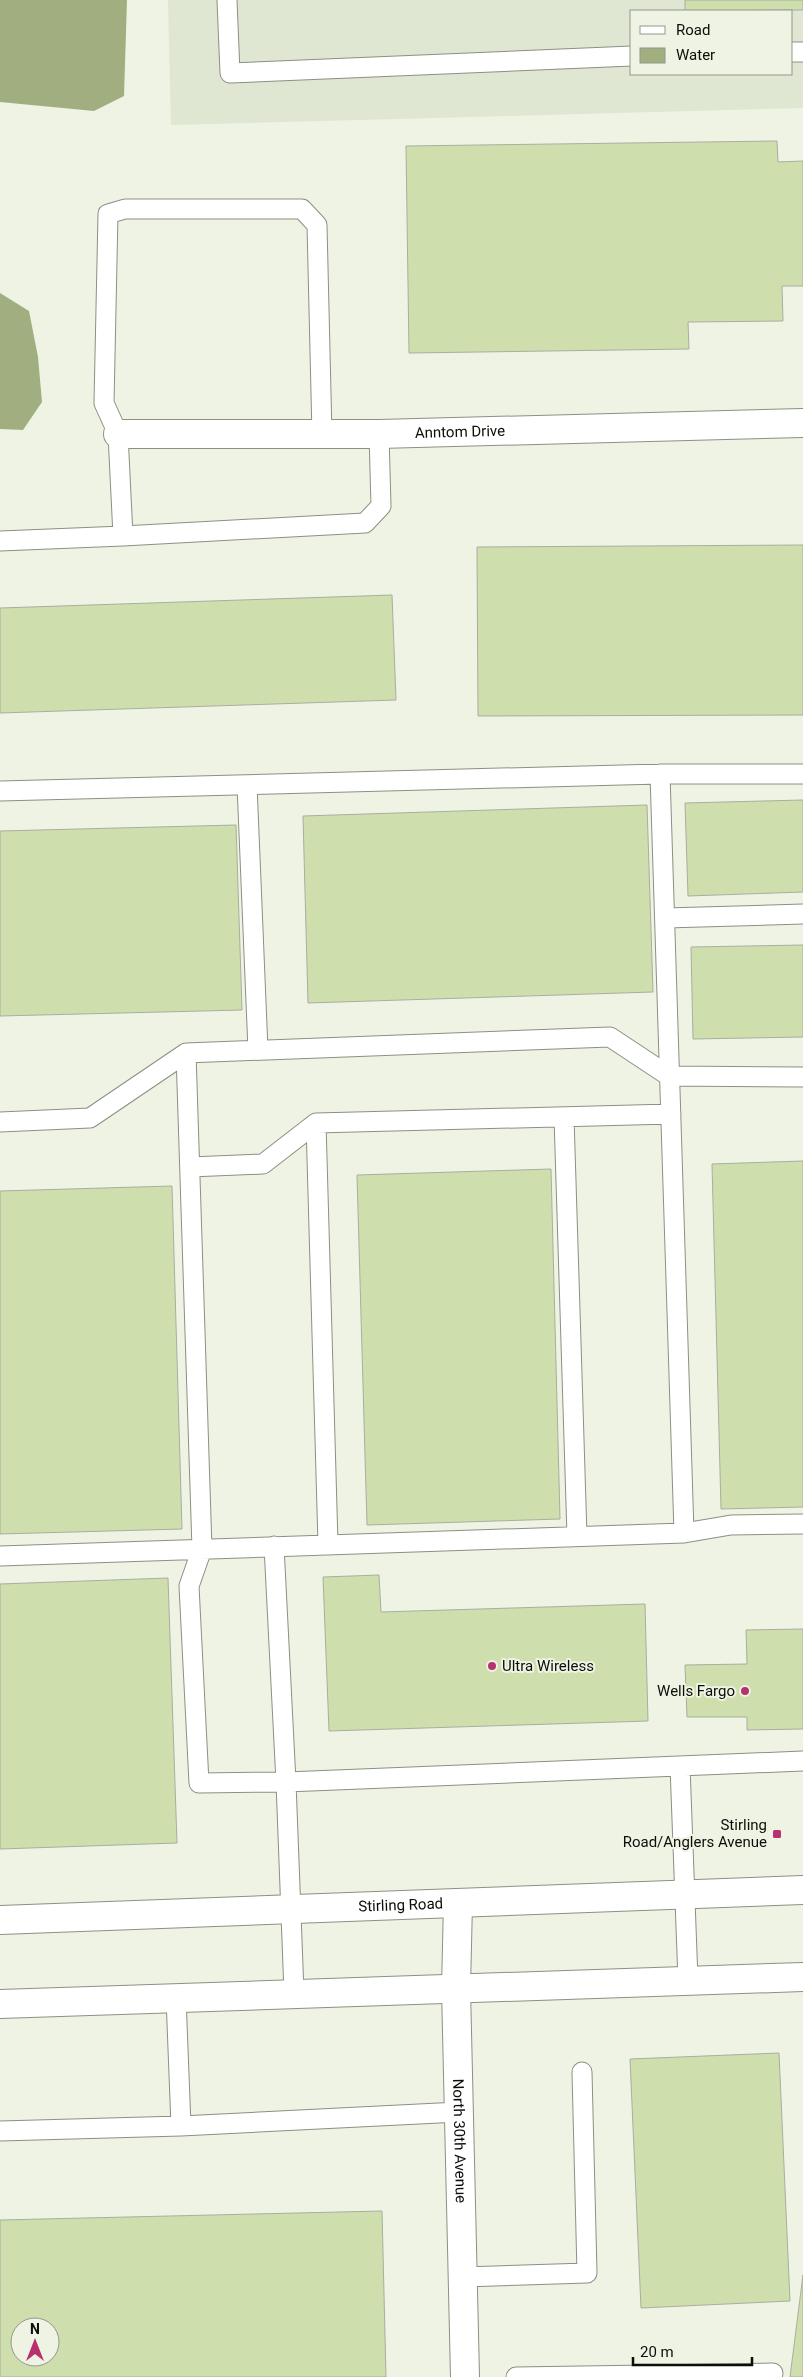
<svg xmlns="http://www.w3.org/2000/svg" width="803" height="2377" viewBox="0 0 803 2377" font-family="Roboto,sans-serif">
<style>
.built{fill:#dfe6d1;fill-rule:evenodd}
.water{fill:#a1af80}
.building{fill:#cfdead;stroke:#a9aea0;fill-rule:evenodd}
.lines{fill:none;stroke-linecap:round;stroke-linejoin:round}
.service-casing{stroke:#8c9083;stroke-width:21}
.minor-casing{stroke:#8c9083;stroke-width:30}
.primary-casing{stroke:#8c9083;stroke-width:30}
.service{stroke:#fff;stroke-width:19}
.minor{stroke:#fff;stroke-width:28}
.primary{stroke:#fff;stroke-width:28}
.poi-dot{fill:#b8306e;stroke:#eef3e4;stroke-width:2}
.labels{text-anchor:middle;stroke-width:4;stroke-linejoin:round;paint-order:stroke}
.street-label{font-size:15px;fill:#0d0e09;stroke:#eef3e4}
.poi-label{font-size:15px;fill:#0d0e09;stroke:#eef3e4;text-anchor:end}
</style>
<rect width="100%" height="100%" fill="#eef3e4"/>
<path class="built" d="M168,0H803V108L171,125ZM632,11H792V74H632Z"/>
<path class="water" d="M0,0H127L124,96L94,111L0,102Z
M0,293L29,311L38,357L42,402L23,430L0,429Z"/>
<path class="building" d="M685,0H803V10L685,11Z
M777,141L778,162L803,161V286H782L783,321L688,322L689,349L409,353L406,146Z
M803,545V715L478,716L477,547Z
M392,595L396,700L0,713V608Z
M803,800V892L688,896L685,803Z
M647,805L653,992L308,1003L303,816Z
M236,825L242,1010L0,1016V831Z
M803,945V1037L693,1039L691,947Z
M803,1161V1507L721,1509L712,1164Z
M551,1169L560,1519L367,1525L357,1175Z
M172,1186L182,1529L0,1534V1191Z
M379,1575L381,1612L645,1604L648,1721L329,1731L323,1577Z
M168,1578L177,1843L0,1849V1584Z
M803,1629V1729L747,1730V1717H687L685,1665L747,1664L746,1630Z
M779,2053L790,2301L641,2308L630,2059Z
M382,2211L386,2377H0V2220ZM20,2327H50V2357H20Z
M803,2275V2377H790Z"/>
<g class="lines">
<defs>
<path id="service" d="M227,0L230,73L632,56
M792,52H803
M322,435L317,225L302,209H125L108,214L104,403L118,434L123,536L365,523L381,506L379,434
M0,541L123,536
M660,774L684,1533
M247,785L258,1050
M0,791L660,774H803
M665,918L803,914
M564,1117L577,1536
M0,1122L90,1118L186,1053
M316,1123L328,1544
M190,1167L263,1164L316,1123L671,1114
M274,1546L286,1782L803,1761
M0,1556L684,1533L731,1525L803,1524
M680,1766L688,1980
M294,1993L286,1782L199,1783L189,1586L202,1549L186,1053L610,1037L669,1076L803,1077
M176,1997L181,2126L459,2112
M0,2131L181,2126
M463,2277L587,2273L582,2072
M516,2377L773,2373L772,2377"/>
<g id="minor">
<path id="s1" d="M118,434H379L803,423"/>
<path id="s2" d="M458,1903L456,1988L465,2377"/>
</g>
<g id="primary">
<path id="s3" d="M0,1920L803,1890"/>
<path d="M0,2004L803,1977"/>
</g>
</defs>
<use href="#service" class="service-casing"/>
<use href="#minor" class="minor-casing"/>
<use href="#primary" class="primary-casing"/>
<use href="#service" class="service"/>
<use href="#minor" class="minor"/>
<use href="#primary" class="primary"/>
</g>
<g class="poi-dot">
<circle cx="492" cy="1666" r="5"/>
<circle cx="745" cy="1691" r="5"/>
<rect x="772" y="1829" width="10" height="10" rx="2.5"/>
</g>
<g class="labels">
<g class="street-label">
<text dy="5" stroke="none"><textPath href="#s1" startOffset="342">Anntom Drive</textPath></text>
<text dy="5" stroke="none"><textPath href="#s3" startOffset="401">Stirling Road</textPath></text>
<text dy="5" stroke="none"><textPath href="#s2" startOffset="238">North 30th Avenue</textPath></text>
</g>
<g class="poi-label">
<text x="502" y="1671" text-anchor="start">Ultra Wireless</text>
<text x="735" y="1696">Wells Fargo</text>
<text x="767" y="1830">Stirling<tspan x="767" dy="17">Road/Anglers Avenue</tspan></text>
</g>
</g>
<rect x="630" y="10" width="162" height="65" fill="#eef3e4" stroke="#94978c"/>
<rect x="640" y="26" width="25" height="8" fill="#ffffff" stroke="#94978c"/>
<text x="676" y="35" font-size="15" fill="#0d0e09">Road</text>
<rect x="640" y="48" width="25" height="15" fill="#a1af80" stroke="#94978c"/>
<text x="676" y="60" font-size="15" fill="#0d0e09">Water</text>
<g transform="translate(35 2342)"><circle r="24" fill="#eef3e4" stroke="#94978c"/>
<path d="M0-4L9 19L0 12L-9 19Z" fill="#b8306e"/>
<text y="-8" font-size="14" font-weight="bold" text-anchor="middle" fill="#0d0e09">N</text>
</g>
<path d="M633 2357v8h119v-8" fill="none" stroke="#0d0e09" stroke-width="2.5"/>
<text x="640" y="2357" font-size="15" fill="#0d0e09" stroke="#eef3e4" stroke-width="4" paint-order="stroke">20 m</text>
</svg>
